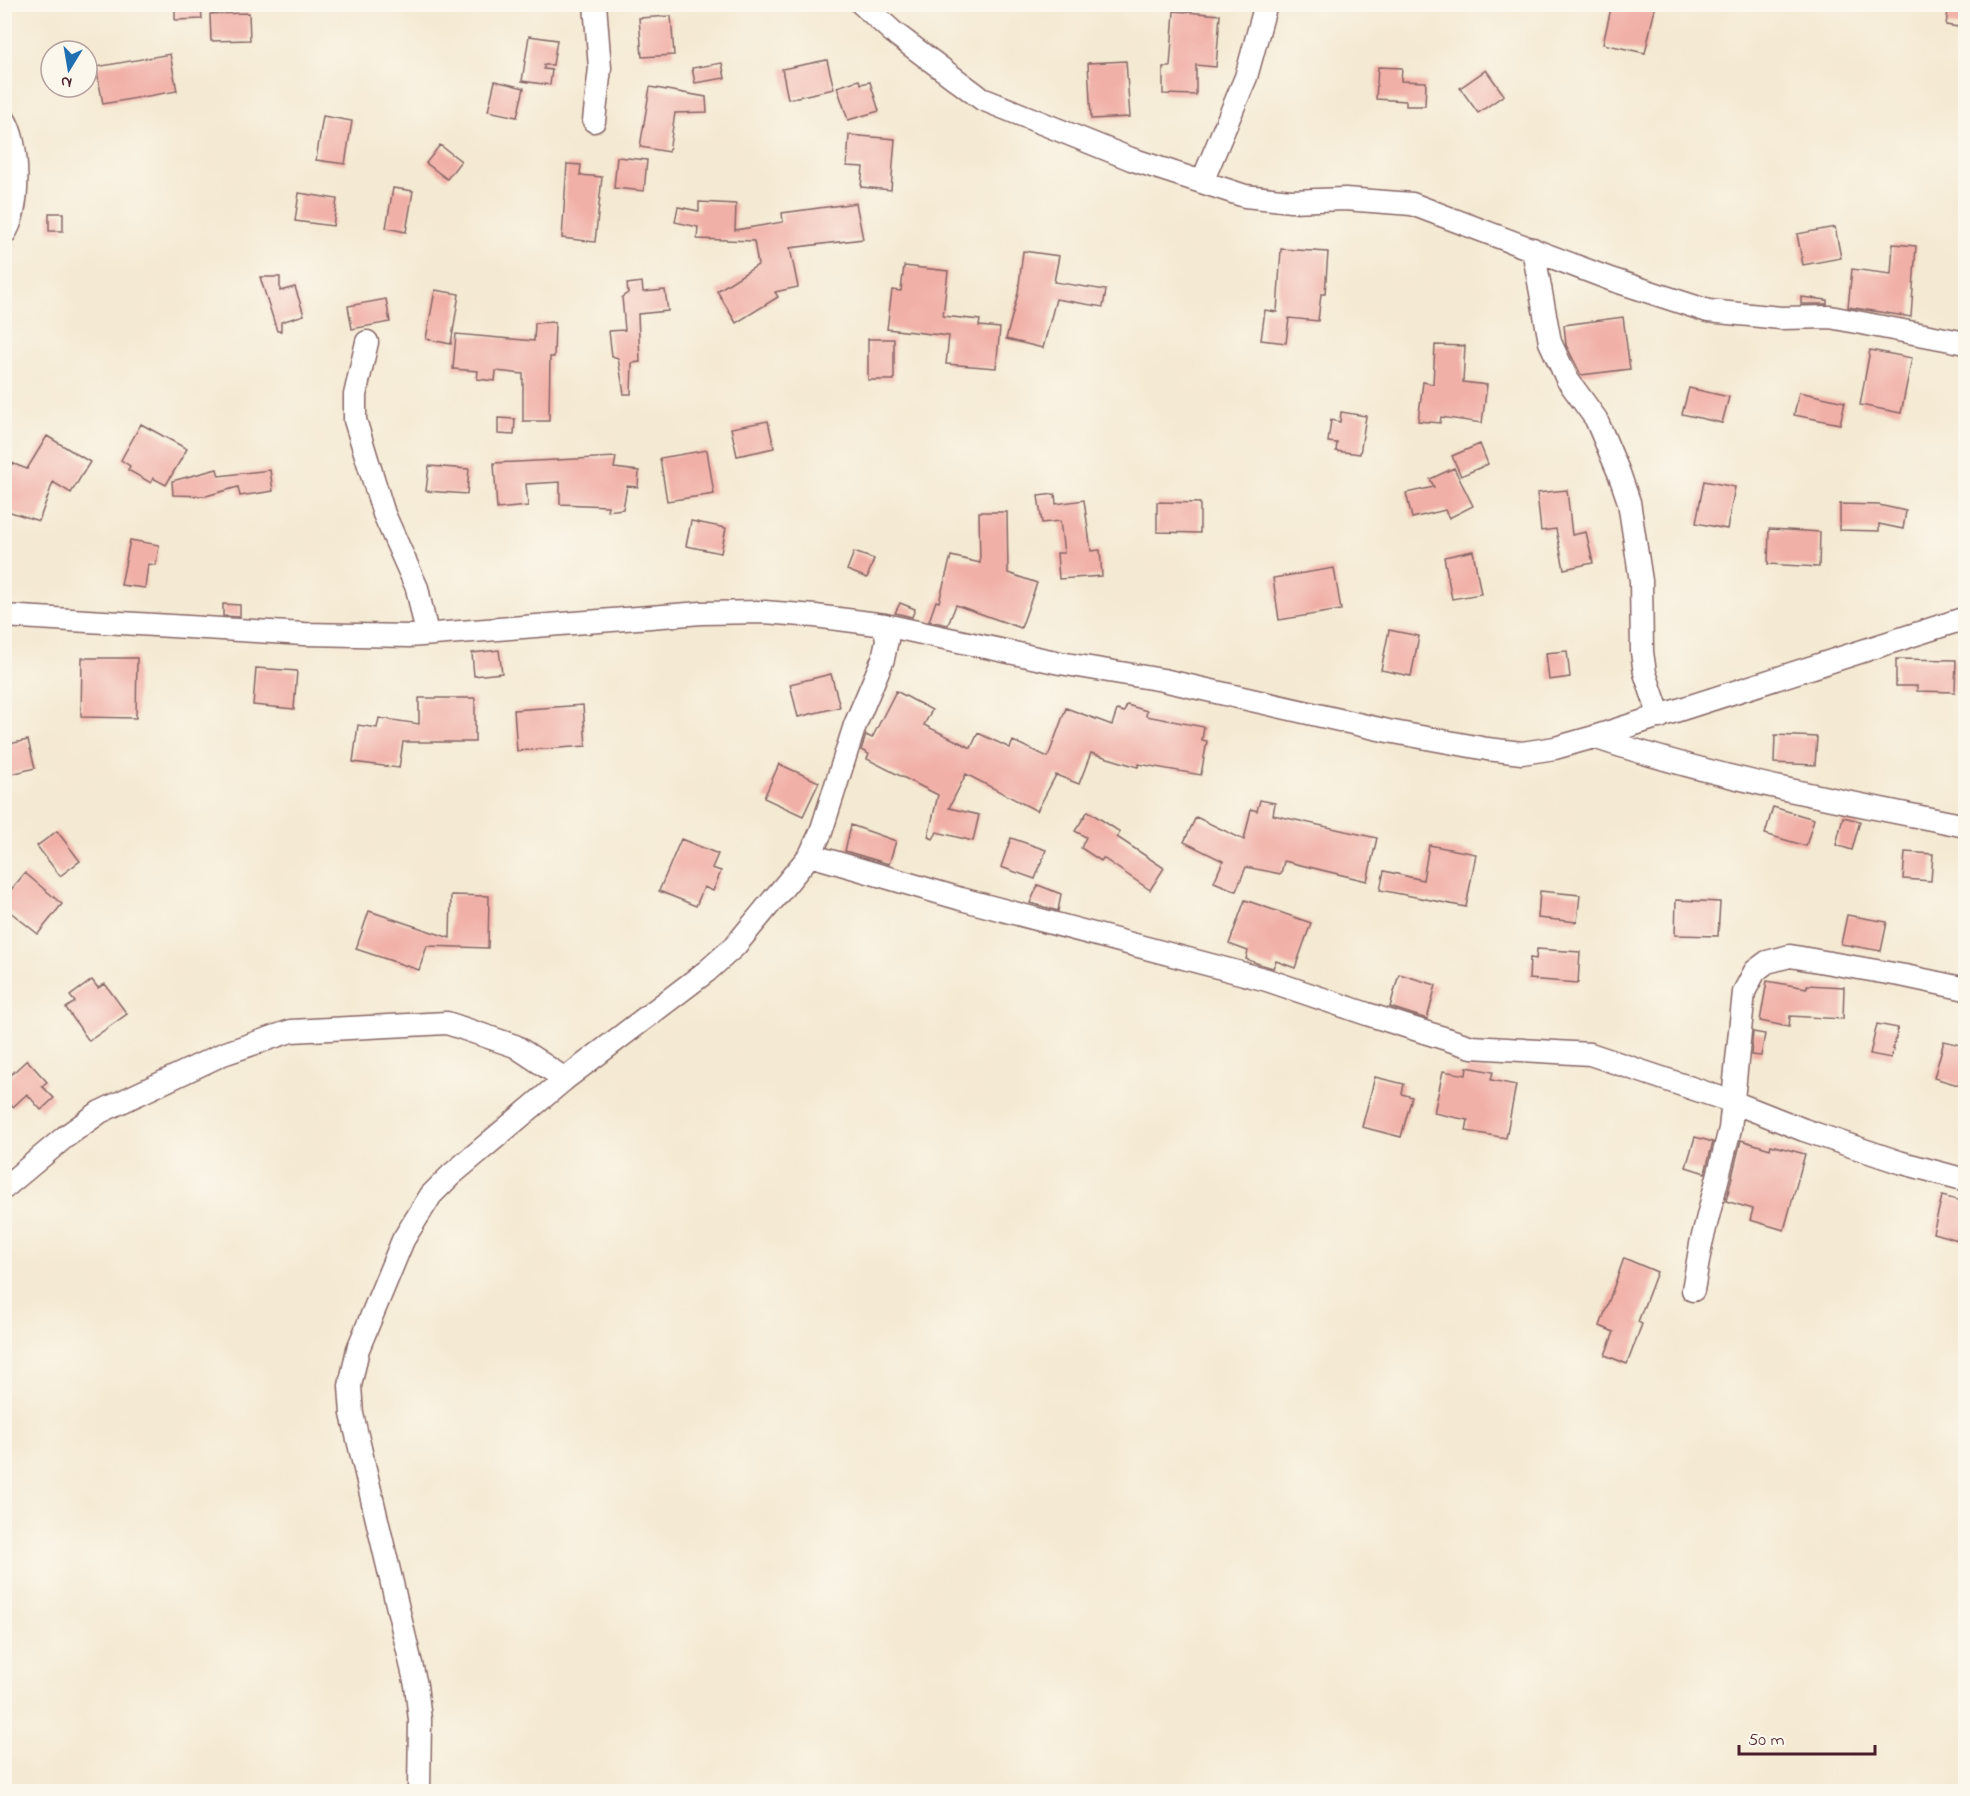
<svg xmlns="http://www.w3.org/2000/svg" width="1970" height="1796" viewBox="0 0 1970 1796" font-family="'Indie Flower',sans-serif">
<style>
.building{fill:#f1b0a7}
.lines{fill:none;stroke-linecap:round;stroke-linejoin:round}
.minor-casing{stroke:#866665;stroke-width:25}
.minor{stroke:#fff;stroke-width:22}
</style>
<rect width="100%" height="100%" fill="#fbf7ec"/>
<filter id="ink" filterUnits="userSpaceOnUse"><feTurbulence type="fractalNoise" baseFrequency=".0167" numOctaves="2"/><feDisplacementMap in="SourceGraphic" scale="12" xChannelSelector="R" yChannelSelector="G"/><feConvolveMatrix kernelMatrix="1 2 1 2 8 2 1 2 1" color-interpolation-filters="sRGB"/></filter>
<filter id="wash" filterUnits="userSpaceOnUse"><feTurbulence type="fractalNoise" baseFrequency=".008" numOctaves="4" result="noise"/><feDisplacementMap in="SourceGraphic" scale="24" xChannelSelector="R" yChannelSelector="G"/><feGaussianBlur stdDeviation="1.35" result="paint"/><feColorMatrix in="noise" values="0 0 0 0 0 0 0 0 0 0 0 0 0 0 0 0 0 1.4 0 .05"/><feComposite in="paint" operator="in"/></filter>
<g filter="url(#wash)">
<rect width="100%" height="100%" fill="#f4e9d2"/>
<g id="blocks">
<path class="building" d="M175,4H201L202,19L175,20Z
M1612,4H1656L1645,53L1603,44Z
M1949,4H1965V28L1946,25Z
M1174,11L1220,15L1216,67L1196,65V95L1163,94V67H1170Z
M249,13L250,40L211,41L210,14Z
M671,16L674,55L642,57L639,18Z
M529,36L557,40L553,65H544V69L552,70L550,85L522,81Z
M170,54L177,91L103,104L96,67Z
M827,60L834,89L788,99L782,69Z
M1126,61L1130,117L1091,119L1088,63Z
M722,63L725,78L695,83L692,68Z
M1378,67L1402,68L1401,81L1426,82L1425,106H1406V101L1376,99Z
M1486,70L1504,95L1478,113L1460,88Z
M859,80L861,84L870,82L879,111L848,120L837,87Z
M495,81L524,88L517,117L488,111Z
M650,87L706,97L707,112L675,113L669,152L640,147Z
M323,116L352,121L345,164L316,160Z
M849,135L895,139L891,190L861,187L863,167L847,166Z
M440,145L461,161L447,179L426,163Z
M617,157L647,160L644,191L614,188Z
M567,164L581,165L580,175L602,177L595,242L562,238Z
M393,188L413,191L406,232L386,228Z
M299,193L337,199L333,226L295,221Z
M699,202L736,204L735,230L783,222L782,213L856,203L863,239L790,248L798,287L775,292L778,297L736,323L717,291L758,265L754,241L697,239L698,227L675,222L678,207L699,211Z
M49,213H63V231H49Z
M1835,227L1841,258L1803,265L1797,234Z
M1893,244L1916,246L1911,317L1848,307L1852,269L1891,274Z
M1281,249L1328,252L1325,294H1321L1318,321L1289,318L1286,343L1261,340L1265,310L1277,312Z
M1023,251L1059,256L1054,282L1106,290L1103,307L1056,299L1043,348L1006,339L1018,293Z
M904,266L948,271L943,316L980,320L979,326L1000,328L996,368L946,364L949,336L887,329L892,290L901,291Z
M260,277H280V291L295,287L304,315L281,322V331H277Z
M642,282L643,292L665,290L668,311L638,314L640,362L632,363L631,394H624L618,358L612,356L609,331L625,330L622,297L628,293L627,284Z
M435,290L459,294L451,344L426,339Z
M1801,297L1827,300V304H1801Z
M386,299L390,322L352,329L348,306Z
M1623,317L1630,369L1581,375L1566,345L1564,325Z
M555,322L554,357H550L549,421H523V374L496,371L495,381L477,379L478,371L453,369L456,334L534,341L535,323Z
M868,339H894V380H868Z
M1435,345L1465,346L1463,382L1487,385L1482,423L1441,417L1440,423L1418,421L1423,382L1433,384Z
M1870,350L1912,358L1901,413L1860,405Z
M1689,388L1729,397L1722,423L1682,414Z
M1799,392L1845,402L1840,424L1794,415Z
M1341,412L1366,416L1360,454L1336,451L1337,443L1328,442L1331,420L1340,422Z
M498,418L515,419L514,435L498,434Z
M768,421L774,448L737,456L731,428Z
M141,424L187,449L166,485L153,478L151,483L128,470L130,466L121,460Z
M47,436L90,462L71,493L53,482L39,521L4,510V460L27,469Z
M1480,444L1488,464L1461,476L1452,456Z
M707,450L714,494L667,501L660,458Z
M616,457L614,468L639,471L638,487L627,486L623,509L607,511L608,506L560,504V482L526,484L528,506L497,509L494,463Z
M429,466L469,469L467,494L426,491Z
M1454,468L1473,506L1449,518L1445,510L1412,518L1406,493L1434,487L1430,479Z
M217,469L219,476L270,470L273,491L240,496L238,487L206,496L173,495L172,481Z
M1704,481L1735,487L1727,529L1696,523Z
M1567,490L1572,535L1586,532L1593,563L1564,569L1556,529L1541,531L1537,493Z
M1055,494L1056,504L1084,500L1091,551L1100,550L1102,576L1059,579L1057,553H1064L1060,521L1042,523L1038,496Z
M1157,502L1200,503V533L1157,532Z
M1840,504L1879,505L1906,511L1903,529L1879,524V531L1840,530Z
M979,512H1007L1008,573L1037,583L1021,628L956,605L948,625L929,621L936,601L939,602L951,556L980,563Z
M691,521L726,528L721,553L686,546Z
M1769,529L1820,532L1819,567L1768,564Z
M130,540L159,545L156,565L148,564L145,588L121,585Z
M1473,551L1481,594L1452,599L1444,557Z
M854,552L874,559L867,578L847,570Z
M1334,568L1341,610L1279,620L1273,578Z
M900,603L915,609L912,617L895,613Z
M223,604L240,605V617L223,616Z
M1389,630L1419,636L1411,676L1381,670Z
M499,650L502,673L474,676L472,653Z
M1567,651L1570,677L1549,680L1546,653Z
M82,658H137L136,718L81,717Z
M1896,659L1956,660L1955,692L1917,691V686H1896Z
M256,668L297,671L294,709L253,705Z
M831,674L840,707L798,717L790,684Z
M896,691L932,710L924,725L971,748L978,733L1010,748L1013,741L1048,757L1066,708L1112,725L1117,710L1124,712L1127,705L1147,711L1146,716L1204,727L1202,740L1207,741L1201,775L1139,764L1138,767L1091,753L1079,784L1056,775L1037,811L966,774L949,808L979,815L973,841L937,832L933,839L928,837L938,795L867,759L869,754L861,750L866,735L872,738Z
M419,698H475V742H403L399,768L353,762L358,725L377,728L379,718L419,724Z
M583,705L586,746L517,751L514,710Z
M1775,735L1817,737L1815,765L1774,763Z
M28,740L35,768L4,776V745Z
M779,764L819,782L803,816L764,798Z
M1260,800L1275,803L1273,815L1377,838L1367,881L1284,861L1281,874L1246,867L1236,891L1214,882L1223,861L1184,842L1196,817L1244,840L1251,809L1257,811Z
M1773,807L1814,819L1806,846L1765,834Z
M1088,811L1120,832L1117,837L1164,868L1150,890L1103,858L1101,861L1081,848L1086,837L1075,831Z
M1843,817L1860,821L1852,850L1836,845Z
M851,825L896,841L889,864L845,851Z
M57,831L80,861L60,876L37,846Z
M1011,838L1046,850L1035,879L1001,867Z
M681,839L718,854L712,868L721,871L713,891L704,887L696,906L659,891Z
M1429,845L1476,854L1466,907L1380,890L1384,871L1423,880Z
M1905,852L1933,854L1931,881L1903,879Z
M25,873L62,904L38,934L4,907V898Z
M1038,885L1061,894L1058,911L1030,903Z
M1540,891L1580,895L1577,922L1538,918Z
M451,895L489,896L488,948L427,946L419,970L356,949L369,911L450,938Z
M1245,900L1311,923L1295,968L1276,961L1273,968L1259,964L1246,959L1248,951L1229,944Z
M1676,900L1720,902L1718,936L1675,935Z
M1847,915L1887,922L1881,951L1841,944Z
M1537,949L1580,952L1578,983L1529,979L1530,958L1536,959Z
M1399,974L1436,985L1427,1019L1390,1007Z
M92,980L98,988L105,984L127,1014L89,1041L66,1008L75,1002L70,996Z
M1767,981L1807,988V985L1844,987L1843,1019L1790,1016L1789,1027L1760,1021Z
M1877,1024L1898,1028L1891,1058L1870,1054Z
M1753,1032L1765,1034L1761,1056L1751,1055Z
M1944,1041L1965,1046V1087L1934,1078Z
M27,1060L47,1082L42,1086L54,1098L41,1110L27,1094L13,1107L4,1098V1081Z
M1467,1067L1493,1072L1491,1080L1516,1085L1506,1138L1466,1131L1468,1120L1434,1113L1443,1071L1466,1075Z
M1375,1077L1404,1084L1402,1094L1412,1097L1401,1137L1362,1127Z
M1695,1137L1713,1142L1705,1173L1686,1167Z
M1741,1140L1770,1149L1771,1145L1805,1154L1784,1230L1750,1220L1753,1209L1726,1201Z
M1942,1196L1965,1202V1242L1933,1233Z
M1624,1258L1657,1272L1638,1322L1642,1324L1627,1364L1605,1355L1614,1332L1600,1326Z"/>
</g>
</g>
<g filter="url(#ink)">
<use href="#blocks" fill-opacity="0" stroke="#866665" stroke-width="1.5"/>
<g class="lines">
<defs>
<path id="minor" d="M862,4L893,32L982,99L1131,159L1245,196L1291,201L1345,199L1412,204L1610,279L1708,311L1781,318L1830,317L1966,343
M4,119C20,142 21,212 4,234
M594,121L600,68L595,4
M1202,182L1246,77L1266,4
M1533,249L1550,342L1567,379L1596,419L1619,473L1629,502L1641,581L1642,652L1645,673L1660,717
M367,342L355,395V420L384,514L417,588L427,634
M4,616L304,634L409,636L701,613L764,612L815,616L885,625L1060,663L1163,680L1388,731L1487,749L1522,753L1555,748L1594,737L1966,618
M1594,737C1714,778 1841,801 1966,826
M810,855L961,899L1267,980L1367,1014L1472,1047L1590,1054L1733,1102L1804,1130L1899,1162L1966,1180
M4,1188L65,1137L100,1112L223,1054L291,1031L447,1023L515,1046L565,1079
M1693,1290L1701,1244L1730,1129L1744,992L1755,971L1767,962L1790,956L1905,976L1966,989
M419,1792L420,1720L416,1685L352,1414L350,1386L358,1349L403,1240L431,1195L451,1175L565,1079L707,971L735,946L810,855L821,832L855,725L883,659L887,640L885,625"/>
</defs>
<use href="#minor" class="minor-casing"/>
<use href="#minor" class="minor"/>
</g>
</g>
<rect width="1970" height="1796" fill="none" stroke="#fbf7ec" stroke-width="24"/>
<g transform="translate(69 69) rotate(191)"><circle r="28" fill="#fbf7ec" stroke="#b4a19f" stroke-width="1.5"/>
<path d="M0-4.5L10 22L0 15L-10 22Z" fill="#1f6fb2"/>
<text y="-9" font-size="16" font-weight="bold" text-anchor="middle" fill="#4a1f2b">N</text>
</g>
<path d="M1739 1745v9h136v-9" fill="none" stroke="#4a1f2b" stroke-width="3"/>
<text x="1748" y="1745" font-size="18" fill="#4a1f2b" stroke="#fbf7ec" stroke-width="4.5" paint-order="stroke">50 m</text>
</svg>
